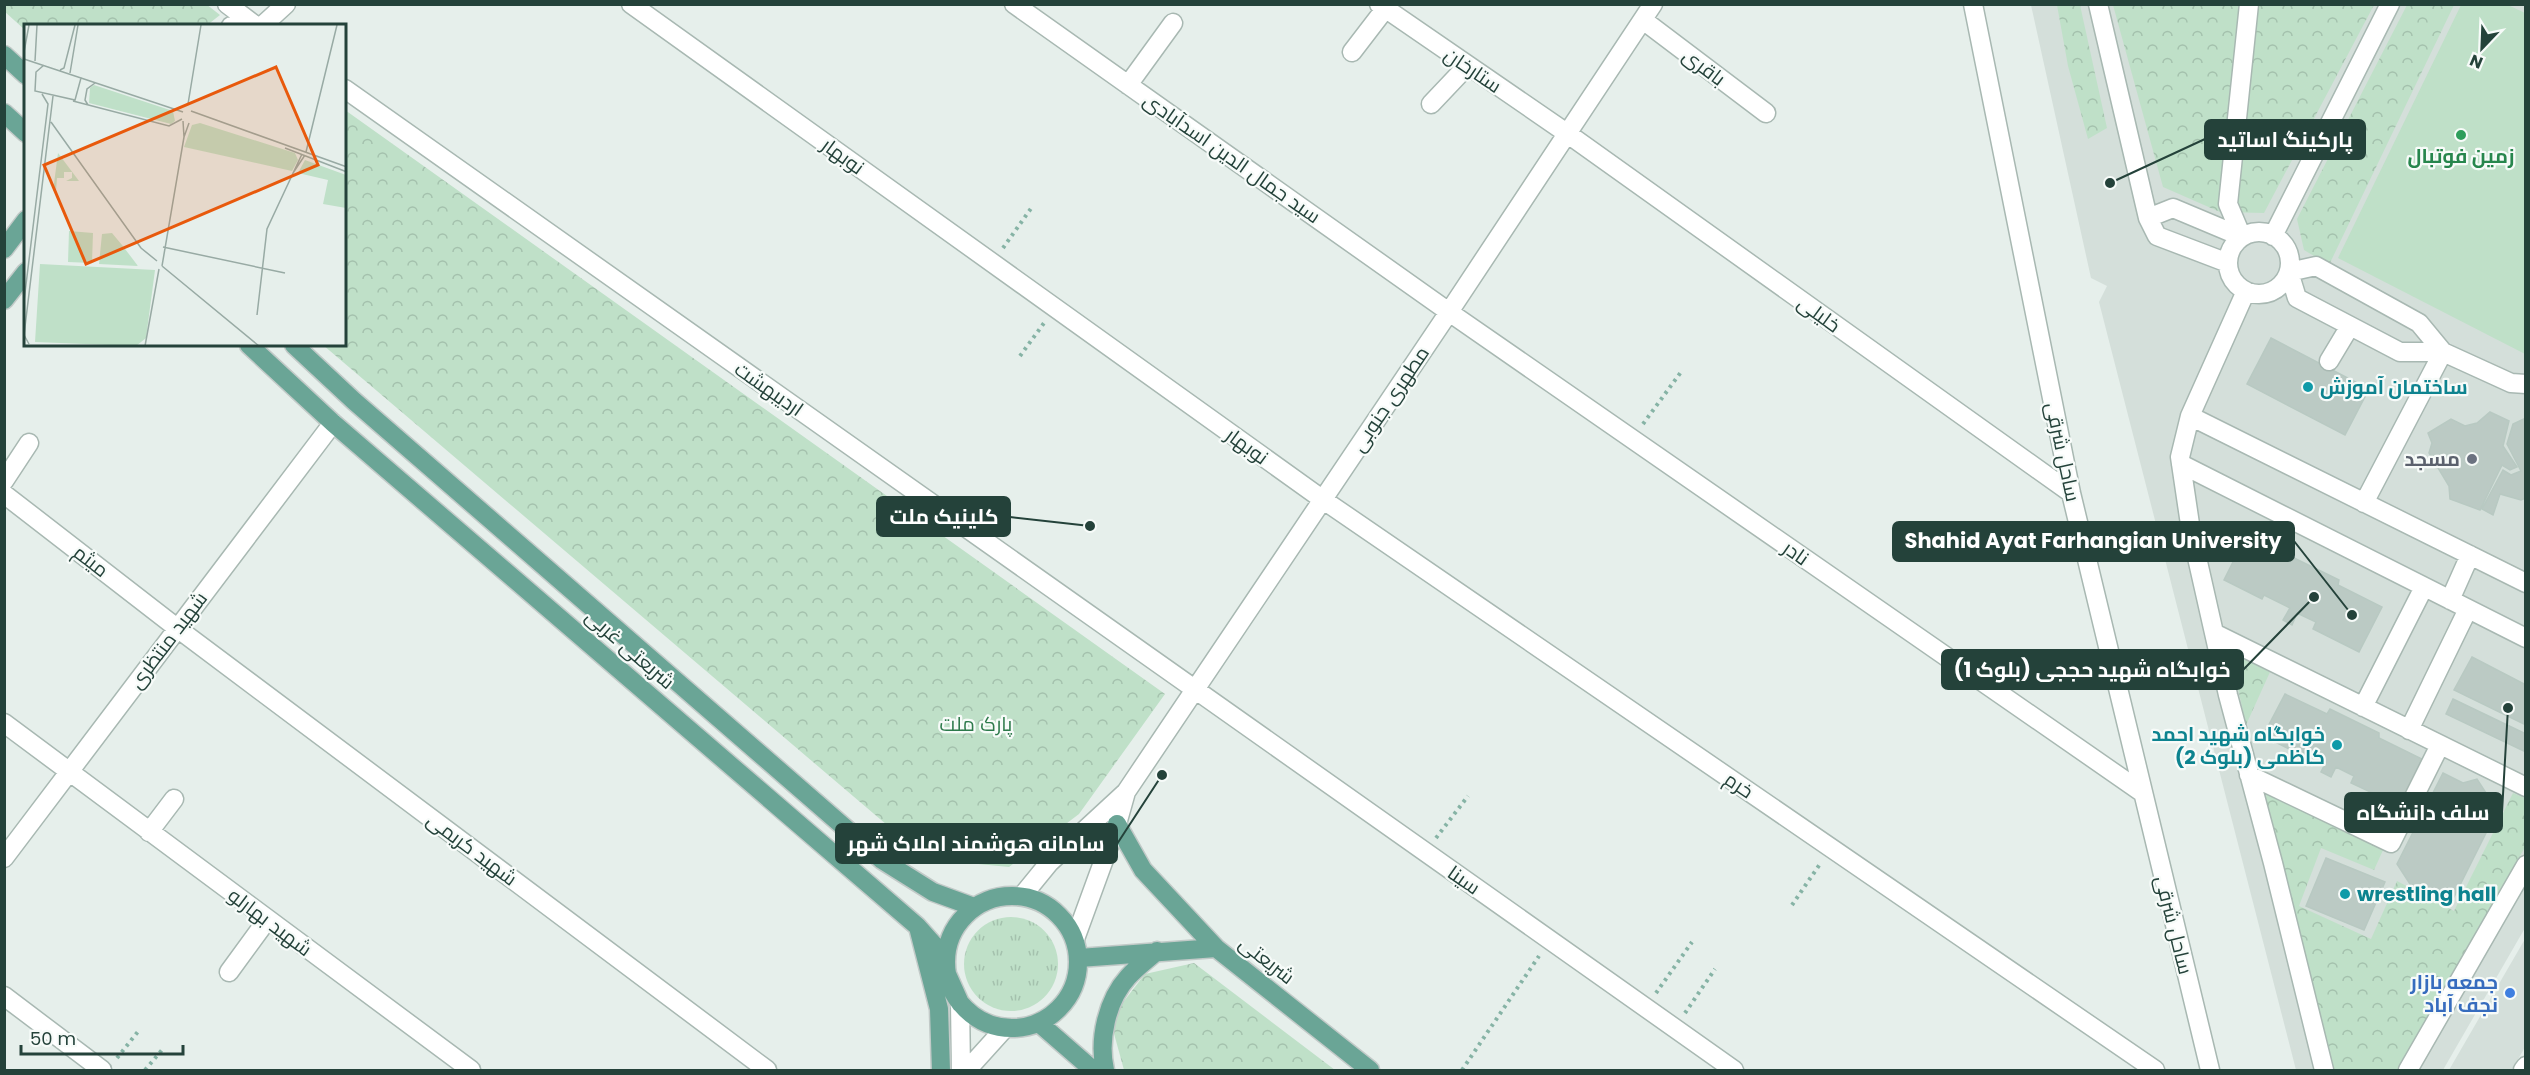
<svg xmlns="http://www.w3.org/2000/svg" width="2530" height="1075" viewBox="0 0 2530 1075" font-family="Poppins,Cairo,sans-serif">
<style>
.built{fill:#d4dfda}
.grass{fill:url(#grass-tufts)}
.forest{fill:url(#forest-crowns)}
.garden{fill:#bfe0c8}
.building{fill:#bbcac4;stroke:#b8c9c2;stroke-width:1.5}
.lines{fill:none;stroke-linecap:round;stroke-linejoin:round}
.minor-casing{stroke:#a8b8b2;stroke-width:21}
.major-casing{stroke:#c2cac8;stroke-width:21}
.path{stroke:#86b3a5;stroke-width:4;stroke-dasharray:3 4.5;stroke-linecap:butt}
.minor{stroke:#fff;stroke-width:18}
.major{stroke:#6aa596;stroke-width:18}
.leisure-dot{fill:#2e9e5b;stroke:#f7fbf9;stroke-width:2}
.culture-dot{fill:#0f9aa8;stroke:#f7fbf9;stroke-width:2}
.worship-dot{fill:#6b7280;stroke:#f7fbf9;stroke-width:2}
.shop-dot{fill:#3f7fe0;stroke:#f7fbf9;stroke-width:2}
.labels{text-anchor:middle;stroke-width:4.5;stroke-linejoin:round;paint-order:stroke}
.street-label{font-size:20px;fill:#24423a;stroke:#f7fbf9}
.leisure-label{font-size:20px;font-weight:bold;fill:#27864d;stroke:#f7fbf9}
.culture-label{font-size:20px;font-weight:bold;fill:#0d838f;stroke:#f7fbf9;text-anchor:start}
.worship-label{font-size:20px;font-weight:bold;fill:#5b616d;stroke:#f7fbf9;text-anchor:end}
.park-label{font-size:20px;fill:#2d7a4b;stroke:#f7fbf9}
.shop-label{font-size:20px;font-weight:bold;fill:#366cbe;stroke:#f7fbf9;text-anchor:end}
.inset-road{fill:none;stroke:#98aaa4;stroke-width:1.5}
.view{fill:#e8590c;fill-opacity:0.15;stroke:#e8590c;stroke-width:3}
.inset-edge{fill:none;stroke:#24423a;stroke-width:3}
.leader{fill:none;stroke:#24423a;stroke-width:2}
.callout-dot{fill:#24423a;stroke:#f7fbf9;stroke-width:2}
.callout{fill:#24423a;stroke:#24423a;stroke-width:2}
.callout-label{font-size:21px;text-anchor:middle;font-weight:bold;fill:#fff}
</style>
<defs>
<pattern id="grass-tufts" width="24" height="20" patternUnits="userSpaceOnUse" patternTransform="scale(1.5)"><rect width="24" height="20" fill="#bfe0c8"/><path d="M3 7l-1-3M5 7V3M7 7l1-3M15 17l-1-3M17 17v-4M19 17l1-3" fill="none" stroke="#a4c1ad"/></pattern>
<pattern id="forest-crowns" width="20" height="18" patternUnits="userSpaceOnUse" patternTransform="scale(1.5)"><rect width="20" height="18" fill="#bfe0c8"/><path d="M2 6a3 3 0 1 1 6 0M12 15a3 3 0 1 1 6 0" fill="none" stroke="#a4c1ad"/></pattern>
</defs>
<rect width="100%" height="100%" fill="#e6efeb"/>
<path class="built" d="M2031,5H2525V928L2443,1070H2296L2099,302L2107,286L2091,278Z
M2525,939V1047L2512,1070H2449Z"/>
<path class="grass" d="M964 964a47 47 0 1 1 94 0a47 47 0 1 1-94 0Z"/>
<path class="forest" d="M206,4L220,15L206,26H26L25,30L4,11L5,4Z
M2057,5H2080L2107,128L2088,139L2068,66Z
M2113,5H2374L2264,213L2220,212L2163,187Z
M2407,5H2454L2329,265L2304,250L2297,219Z
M345,110L1165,694L1079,814L1009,867L927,859L323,345H345Z
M2230,652L2270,672L2246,725Z
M2264,792L2384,848L2374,870L2321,848L2299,906L2371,939L2397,881L2454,911L2513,793L2525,798V847L2400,1070H2334Z
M1194,963L1335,1070H1124L1110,1019L1145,974Z"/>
<path class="garden" d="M2461,5H2508L2525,13V354L2338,258Z"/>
<path class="building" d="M2271,338L2369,389L2345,435L2247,384Z
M2490,412L2509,421L2503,446L2517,467L2510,470L2502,465L2480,510L2450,499L2449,486L2429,453L2432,443L2428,433L2451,419L2465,426L2477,423Z
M2526,418V498L2521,500L2500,494L2493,515L2482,509L2503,470L2511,475L2521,471L2507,444L2513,424Z
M2244,540L2287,561L2290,556L2339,580L2338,585L2382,607L2359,652L2313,629L2316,622L2297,613L2292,625L2283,620L2290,608L2264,595L2262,599L2224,580Z
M2472,657L2526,685V725L2454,690Z
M2285,694L2327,714L2330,709L2379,733V738L2422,759L2400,806L2351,783L2354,776L2336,767L2331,777L2321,772L2326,762L2305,752L2303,756L2263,736Z
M2453,699L2526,734V752L2446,714Z
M2443,773L2463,783L2477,779L2486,793L2502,801L2454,897H2432L2425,891L2412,887L2397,864Z
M2326,858L2385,882L2364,930L2306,906Z"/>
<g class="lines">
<defs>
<path id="minor" d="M227,4L256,26
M631,4L1322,499L2155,1070
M1014,4L1449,312L2143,793
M1379,4L1568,134L2071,493
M1973,4L2071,493L2210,1070
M2098,4L2148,218L2157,236L2228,263
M1643,20L1766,113
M231,26H232
M262,26L286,4
M1352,52L1385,9
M1128,85L1173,23
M345,89L1734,1070
M1431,104L1467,66
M2148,218L2173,208L2242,237
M2228 263a31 31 0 1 1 62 0a31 31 0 1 1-62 0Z
M2273,236L2390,4
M2242,237L2228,204L2249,4
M2246,291L2190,416L2180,457L2191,531L2228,695L2273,863L2324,1070
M2443,352L2419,323L2316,266L2289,272L2297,298L2400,352H2443L2511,383L2526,384
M2329,361L2350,326
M2190,416L2526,583
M2181,464L2526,638
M4,481L29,443
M4,494L177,628L767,1070
M2364,503L2443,352
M2450,600L2470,555
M2214,633L2526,787
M2363,707L2424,587
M4,723L471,1070
M2409,730L2468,609
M2249,775L2391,843L2440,745
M1126,792L1449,312L1653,4
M149,832L174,799
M4,858L333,423
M1022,896L1049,863L1126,792L1117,824L1075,939
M229,972L267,920
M4,996L102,1070
M960,1003L961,1070
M967,1070L1005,1028
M2408,1070L2526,865
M2523,1070L2526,1066"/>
<path id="major" d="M4,55L26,75
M4,113L26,133
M4,249L26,220
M4,300L26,272
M249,345L333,423L917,926L934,945L960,1003
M294,345L354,401L882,860L933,892L974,907
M1117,824L1143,870L1216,948
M946 962a66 66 0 1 1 132 0a66 66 0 1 1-132 0Z
M919,931L939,1009L941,1070
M1079,958L1216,948L1370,1070
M1039,1023L1093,1070
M1105,1070C1098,1040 1107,1000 1128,977C1137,967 1147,960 1157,951"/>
</defs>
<use href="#minor" class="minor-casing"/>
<use href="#major" class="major-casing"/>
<path class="path" d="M1003,248L1032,207
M1020,356L1044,323
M1643,424L1681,372
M1436,838L1468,796
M1792,905L1820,864
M1656,993L1692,942
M1685,1013L1715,969
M117,1058L140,1029
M145,1070L162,1050
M1462,1070L1539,956"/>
<use href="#minor" class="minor"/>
<use href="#major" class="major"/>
</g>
<circle class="leisure-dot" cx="2461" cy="135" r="6"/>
<g class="culture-dot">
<circle cx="2308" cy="387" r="6"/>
<circle cx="2337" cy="745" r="6"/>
<circle cx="2345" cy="894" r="6"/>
</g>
<circle class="worship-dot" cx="2472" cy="459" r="6"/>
<circle class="shop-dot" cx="2510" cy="993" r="6"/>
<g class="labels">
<g class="street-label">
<text transform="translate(1704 67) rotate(37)" y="7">باقری</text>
<text transform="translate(1473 70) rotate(34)" y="7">ستارخان</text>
<text transform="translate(843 156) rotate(36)" y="7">نوبهار</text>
<text transform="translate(1232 158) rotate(35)" y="7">سید جمال الدین اسدآبادی</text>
<text transform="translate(1819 314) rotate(36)" y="7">خلیلی</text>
<text transform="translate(769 389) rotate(35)" y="7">اردیبهشت</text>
<text transform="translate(1390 399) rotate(-56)" y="7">مطهری جنوبی</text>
<text transform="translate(1247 446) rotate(36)" y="7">نوبهار</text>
<text transform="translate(2063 452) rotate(78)" y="7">ساحل شرقی</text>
<text transform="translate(1796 553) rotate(35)" y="7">نادر</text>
<text transform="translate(91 561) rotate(38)" y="7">میثم</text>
<text transform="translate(168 640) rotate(-53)" y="7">شهید منتظری</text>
<text transform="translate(630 649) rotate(41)" y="7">شریعتی غربی</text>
<text transform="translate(1739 785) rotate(34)" y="7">خرم</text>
<text transform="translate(472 849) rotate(37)" y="7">شهید کریمی</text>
<text transform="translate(1464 880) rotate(35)" y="7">سینا</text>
<text transform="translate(270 922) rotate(37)" y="7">شهید بهارلو</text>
<text transform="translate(2174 925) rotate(76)" y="7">ساحل شرقی</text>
<text transform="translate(1267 960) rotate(38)" y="7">شریعتی</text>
</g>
<g class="leisure-label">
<text x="2461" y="163">زمین فوتبال</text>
</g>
<g class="culture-label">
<text x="2320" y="394">ساختمان آموزش</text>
<text x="2325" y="741" text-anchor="end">خوابگاه شهید احمد<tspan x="2325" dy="23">کاظمی (بلوک 2)</tspan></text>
<text x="2357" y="901">wrestling hall</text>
</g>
<g class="worship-label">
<text x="2460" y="466">مسجد</text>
</g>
<g class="park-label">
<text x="976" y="731">پارک ملت</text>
</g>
<g class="shop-label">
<text x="2498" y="989">جمعه بازار<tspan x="2498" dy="23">نجف آباد</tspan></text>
</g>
</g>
<g transform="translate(24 24)">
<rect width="322" height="322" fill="#e6efeb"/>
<path d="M70,61L149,87L151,97L147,100L65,79L66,64ZM176,99L271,129L274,136L268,147L160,123L168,101ZM34,129L55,157H42L48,154V148H40V154H33L32,167H29ZM281,136L322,151V184L299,180L304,156L274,149ZM88,209L98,221L114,242L75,240L78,210Z" fill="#bfe0c8"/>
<path d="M45,207L69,209L68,239L44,238ZM16,240L131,246L122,314L112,322L11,318Z" fill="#bfe0c8"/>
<path class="inset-road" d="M0,28L5,1M0,35L57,54L51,76L11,67L12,48L20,41M11,37L13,1M36,46L40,44L51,1M46,49L54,1M57,54L159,88M49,77L145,102L158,95M164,80L177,1M64,81L61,76L63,65L71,59M167,87L323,143M159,97L160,113L165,99M27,98L117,224L133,237M261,124L323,148M282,128L313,1M269,149L281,131M139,223L261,249M138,242L160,113M138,242L235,322M0,277L24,80L18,70M233,291L243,205L278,130M5,320L0,311L29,72M121,322L135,245"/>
<path class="view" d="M252,43L294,141L62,240L20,141Z"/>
<rect width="322" height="322" class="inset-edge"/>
</g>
<path class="leader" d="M2110 183L2205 139M1090 526L1010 517M2352 615L2294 541M2314 597L2243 670M2508 708L2502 812M1162 775L1117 844"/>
<g class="callout-dot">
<circle cx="2110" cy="183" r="6"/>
<circle cx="1090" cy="526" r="6"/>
<circle cx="2352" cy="615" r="6"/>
<circle cx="2314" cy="597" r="6"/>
<circle cx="2508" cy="708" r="6"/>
<circle cx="1162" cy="775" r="6"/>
</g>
<g class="callout">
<rect x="2205" y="120" width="160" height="39" rx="6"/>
<rect x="877" y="497" width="133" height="39" rx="6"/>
<rect x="1893" y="522" width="401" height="39" rx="6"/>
<rect x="1942" y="650" width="301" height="39" rx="6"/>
<rect x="2345" y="793" width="157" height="39" rx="6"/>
<rect x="836" y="824" width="281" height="39" rx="6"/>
</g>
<g class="callout-label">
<text x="2285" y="147">پارکینگ اساتید</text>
<text x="944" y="524">کلینیک ملت</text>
<text x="2093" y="548">Shahid Ayat Farhangian University</text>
<text x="2092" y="677">خوابگاه شهید حججی (بلوک 1)</text>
<text x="2423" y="820">سلف دانشگاه</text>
<text x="976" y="851">سامانه هوشمند املاک شهر</text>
</g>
<rect width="2530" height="1075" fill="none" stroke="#24423a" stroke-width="12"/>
<g transform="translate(2482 48) rotate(203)" stroke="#f7fbf9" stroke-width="4.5" paint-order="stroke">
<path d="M0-4.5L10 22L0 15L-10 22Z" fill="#24423a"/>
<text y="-9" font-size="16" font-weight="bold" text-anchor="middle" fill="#24423a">N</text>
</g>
<path d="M21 1045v9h162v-9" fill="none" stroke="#24423a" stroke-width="3"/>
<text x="30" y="1045" font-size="18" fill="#24423a" stroke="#f7fbf9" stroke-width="4.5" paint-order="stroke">50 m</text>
</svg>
